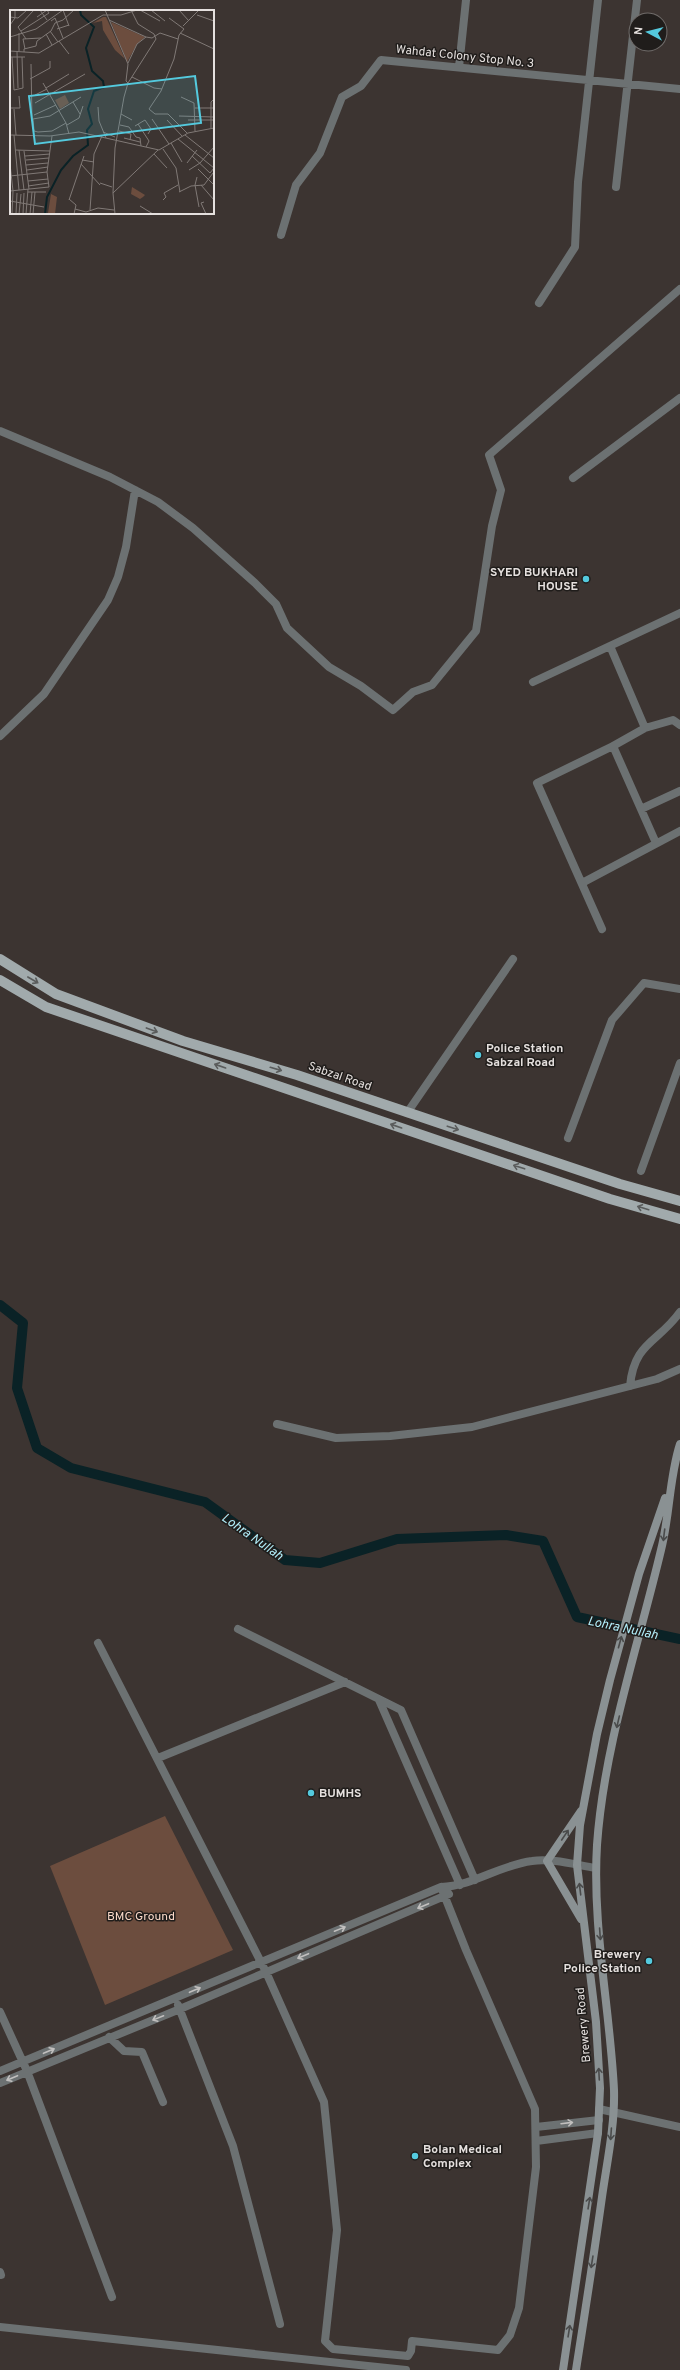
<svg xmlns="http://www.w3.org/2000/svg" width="680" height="2370" viewBox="0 0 680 2370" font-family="Overpass,sans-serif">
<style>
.green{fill:#6c4d3e}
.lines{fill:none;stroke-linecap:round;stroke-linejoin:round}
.canal{stroke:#0a2226;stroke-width:10}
.minor{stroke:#6c7172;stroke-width:8}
.secondary{stroke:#8a9193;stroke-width:8}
.primary{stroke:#a1aaac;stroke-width:10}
.oneway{stroke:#5a5c5c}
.oneway2{stroke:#4a4b4b}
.oneway3{stroke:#c1bfbe}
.poi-dot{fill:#54cade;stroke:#201d1b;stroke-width:1.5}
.labels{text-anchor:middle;stroke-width:3;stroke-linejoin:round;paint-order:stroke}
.street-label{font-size:12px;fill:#e5e0de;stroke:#201d1b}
.poi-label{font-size:12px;font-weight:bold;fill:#e5e0de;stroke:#201d1b;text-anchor:start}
.park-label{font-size:12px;fill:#fad9c9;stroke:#201d1b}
.water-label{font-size:13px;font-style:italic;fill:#b1eefa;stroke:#201d1b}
.inset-river{fill:none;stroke:#0a2226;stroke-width:2}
.inset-road{fill:none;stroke:#807976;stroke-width:1}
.view{fill:#54cade;fill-opacity:0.15;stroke:#54cade;stroke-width:2}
.inset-edge{fill:none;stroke:#e5e0de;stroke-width:2}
</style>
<rect width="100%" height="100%" fill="#3c3431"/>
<path class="green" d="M165,1816L233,1950L105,2005L50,1866Z"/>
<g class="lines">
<path class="canal" d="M0,1305L23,1323L17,1388L37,1448L71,1468L205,1502L285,1560L320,1563L397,1539L506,1535L543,1541L577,1617L680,1639"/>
<path class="minor" d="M459,67L466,0
M616,187L637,0
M281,235L296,185L320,153L342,97L361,86L381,60L680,89
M539,303L575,247L578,182L598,0
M0,431L110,477L158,502L193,528L255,583L276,604L287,628L329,667L361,686L393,710L413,692L432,685L476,631L492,526L501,490L489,455L680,289
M573,478L680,398
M610,646L645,728
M533,682L680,613
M0,736L44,694L108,600L118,577L126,547L135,490
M613,746L656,843
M641,809L680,791
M582,883L680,831
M602,929L537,783L613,746L645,728L673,720L680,725
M407,1113L513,959
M568,1138L612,1020L644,983L680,989
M641,1171L680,1063
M630,1386C634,1342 658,1343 680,1312
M277,1424L336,1438L390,1436L472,1427L657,1379L680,1369
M238,1629L401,1710L475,1880
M98,1643L266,1972L324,2102L337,2230L325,2341L333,2349L408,2356L411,2351L412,2341L498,2350L510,2335L519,2308L536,2167L535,2109L466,1950L441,1887
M379,1700L460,1885
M158,1758L345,1682
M178,2005L233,2146L280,2324
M0,2012L27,2071L112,2297
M109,2037L124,2051L142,2052L163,2102
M0,2071L441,1887C473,1886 500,1865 532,1861C552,1858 576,1865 596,1868
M0,2083L180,2009L449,1894
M599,2109L680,2127
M536,2127L599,2120
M536,2141L598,2133
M0,2272L1,2275
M0,2327L406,2370"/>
<path class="secondary" d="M581,1811L547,1861L581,1919
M563,2370L598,2133L600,2088L596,2022L577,1865L580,1825L597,1734L610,1680L639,1574L665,1498
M576,2370C585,2312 594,2255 602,2197C607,2162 615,2125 614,2090C610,2008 592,1927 597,1845C604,1745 638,1647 661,1550C670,1515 669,1478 680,1444"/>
<path class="primary" d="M0,959L56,994L183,1041L297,1075L620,1184L680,1201
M0,980L46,1007L610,1199L680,1219"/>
</g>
<defs><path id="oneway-shaft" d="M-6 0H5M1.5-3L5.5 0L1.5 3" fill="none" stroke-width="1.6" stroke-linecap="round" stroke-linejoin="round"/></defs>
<g class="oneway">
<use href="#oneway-shaft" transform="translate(33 980) rotate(30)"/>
<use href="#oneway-shaft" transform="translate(152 1030) rotate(20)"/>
<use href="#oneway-shaft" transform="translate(220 1066) rotate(-161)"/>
<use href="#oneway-shaft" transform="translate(276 1069) rotate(16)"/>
<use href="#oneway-shaft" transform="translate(396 1126) rotate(-161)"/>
<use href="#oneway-shaft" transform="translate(453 1128) rotate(18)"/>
<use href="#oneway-shaft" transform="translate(519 1167) rotate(-162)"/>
<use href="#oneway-shaft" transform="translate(643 1208) rotate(-163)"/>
</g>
<g class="oneway2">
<use href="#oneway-shaft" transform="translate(664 1535) rotate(97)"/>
<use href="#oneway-shaft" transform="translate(620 1642) rotate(-75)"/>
<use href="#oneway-shaft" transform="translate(618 1722) rotate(103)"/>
<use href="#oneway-shaft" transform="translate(565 1835) rotate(-56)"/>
<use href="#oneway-shaft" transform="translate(580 1889) rotate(-97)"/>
<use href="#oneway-shaft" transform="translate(600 1934) rotate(86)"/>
<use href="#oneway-shaft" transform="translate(599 2074) rotate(-93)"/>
<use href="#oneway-shaft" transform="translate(611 2134) rotate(94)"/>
<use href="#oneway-shaft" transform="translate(589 2203) rotate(-81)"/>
<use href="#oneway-shaft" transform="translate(592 2262) rotate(99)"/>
<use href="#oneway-shaft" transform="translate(569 2331) rotate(-81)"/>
</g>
<g class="oneway3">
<use href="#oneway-shaft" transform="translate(423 1906) rotate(157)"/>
<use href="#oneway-shaft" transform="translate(340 1929) rotate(-22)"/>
<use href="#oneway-shaft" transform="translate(303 1956) rotate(157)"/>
<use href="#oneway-shaft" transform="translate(195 1990) rotate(-23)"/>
<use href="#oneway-shaft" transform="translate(158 2018) rotate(158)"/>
<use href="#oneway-shaft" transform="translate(49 2051) rotate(-23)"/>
<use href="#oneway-shaft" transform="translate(12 2078) rotate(157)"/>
<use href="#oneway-shaft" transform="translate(567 2123) rotate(-7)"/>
</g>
<g class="poi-dot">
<circle cx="586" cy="579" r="4"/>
<circle cx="478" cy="1055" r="4"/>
<circle cx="311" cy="1793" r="4"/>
<circle cx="649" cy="1961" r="4"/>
<circle cx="415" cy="2156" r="4"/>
</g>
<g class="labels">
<g class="street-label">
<text transform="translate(465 56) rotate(6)" y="4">Wahdat Colony Stop No. 3</text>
<text transform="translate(340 1076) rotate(19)" y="4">Sabzal Road</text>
<text transform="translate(583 2025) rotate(-95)" y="4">Brewery Road</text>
</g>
<g class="poi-label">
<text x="578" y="576" text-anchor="end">SYED BUKHARI<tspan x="578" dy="14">HOUSE</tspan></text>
<text x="486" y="1052">Police Station<tspan x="486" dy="14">Sabzal Road</tspan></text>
<text x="319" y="1797">BUMHS</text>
<text x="641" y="1958" text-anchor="end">Brewery<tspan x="641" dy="14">Police Station</tspan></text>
<text x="423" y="2153">Bolan Medical<tspan x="423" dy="14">Complex</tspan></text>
</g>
<g class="park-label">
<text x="141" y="1920">BMC Ground</text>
</g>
<g class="water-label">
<text transform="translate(253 1536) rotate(35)" y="5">Lohra Nullah</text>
<text transform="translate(623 1627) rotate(12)" y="5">Lohra Nullah</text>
</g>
</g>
<g transform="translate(10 10)">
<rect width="204" height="204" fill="#3c3431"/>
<path d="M93,7H96L115,49L105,40L93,20L92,11L83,13ZM101,12L135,27L127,34L117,52ZM55,85L59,93L50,99L45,90ZM122,177L135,185L133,187L130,189L121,184ZM41,184L47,187L45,204L38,203Z" fill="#6c4d3e"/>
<path class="inset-river" d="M35,204L37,187L51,160L63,146L78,135L77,120L82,114L78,99L84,81L94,77L93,71L82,61L76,38L84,17L71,5L70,0"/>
<path class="inset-road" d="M30,0L37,10M53,0L59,16M95,0L118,54L116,71L118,73M130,0L150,11M141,0L155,11M169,0L179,11M187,5L204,11M0,7L8,8L17,0M159,8L174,19L169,25L164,49L151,81L139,99L145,104H158L177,123M99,10L136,27L142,28L150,23L168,29M41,11L45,8L53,28M0,15L5,8V0M173,16L189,0M47,19L59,15M11,21L39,3L37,0L27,7M40,21L48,32M9,23V41M170,23L204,39M36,24L42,35M0,27L26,19L53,0M16,29L8,17L24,0M49,31L59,44M15,39L13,29L31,28M0,41L29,43L93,5H111L127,0M7,42L8,78M14,42V39L26,36L27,31L41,21L45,13L53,10L64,0M0,47H15M2,47L4,80L13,78L12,47M118,53L127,34L136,27M21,54L22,109M122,67L144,78L152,79M20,69L40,58V51M33,73L56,113L59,124M36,78L59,64M25,85L37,79M171,87L184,93L185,121M63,92L70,104M25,93L75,64M88,97L89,111L96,128M0,98H10L9,86M185,98H204M4,99L6,125M111,104L122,110M24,105L46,95M169,106L204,107M142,109L159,134M157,110L172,126M178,110H204M56,113L42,121L28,122L24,121L23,109L40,106L71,87M128,114L139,131L136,137M57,115L69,108L73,96M110,115L119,117L126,127L130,128L131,136M125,116L135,110L141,119L138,124M201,118V92L204,89M109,121L121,124L120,130M93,122L105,127M0,125L40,126L69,122L149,140L178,123L204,118M4,125L9,180M175,125L204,148M114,128L130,132M168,129L204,158M161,133L172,152M153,139L166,158L170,182M5,140L40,141M9,140L14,180M14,141L19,179M144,144L157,158M15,146L40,144M182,146L200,163L204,158M16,150L39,148M72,150L84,152M177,153L187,140M190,153L204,137M0,154L3,181M71,154L90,175M16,155L38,153M188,159L204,175M17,160L38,157M179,160L190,153M0,166L37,162M187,167L185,175L189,197M18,171L38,169M90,173L102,177M191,175L204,190M18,176L39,173M0,181L39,177L37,162L42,126M18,182H36M169,182L181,176L194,175L203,163M103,183L148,140M59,189L66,195L64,204M59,190L74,146M153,190L156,187L154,183L168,175M0,191L34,197M194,192L191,193L196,204M130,196L143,204M65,199L76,202L88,198L104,200M80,200L84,144L92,126M2,204L3,181M6,204L7,183M9,204L11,184M13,204L14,183M16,204L18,179M20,204L22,182M23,204L25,182M105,204L103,183L105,138L114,87L118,73L146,29L144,24L128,14L121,0"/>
<path class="view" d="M185,66L191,113L25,134L19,86Z"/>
<rect width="204" height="204" class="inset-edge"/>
</g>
<g transform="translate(648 32) rotate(277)"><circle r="19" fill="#201d1b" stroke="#6f6b69"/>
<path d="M0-3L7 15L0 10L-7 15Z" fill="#54cade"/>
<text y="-6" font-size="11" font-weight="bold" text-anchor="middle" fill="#e5e0de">N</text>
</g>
</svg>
